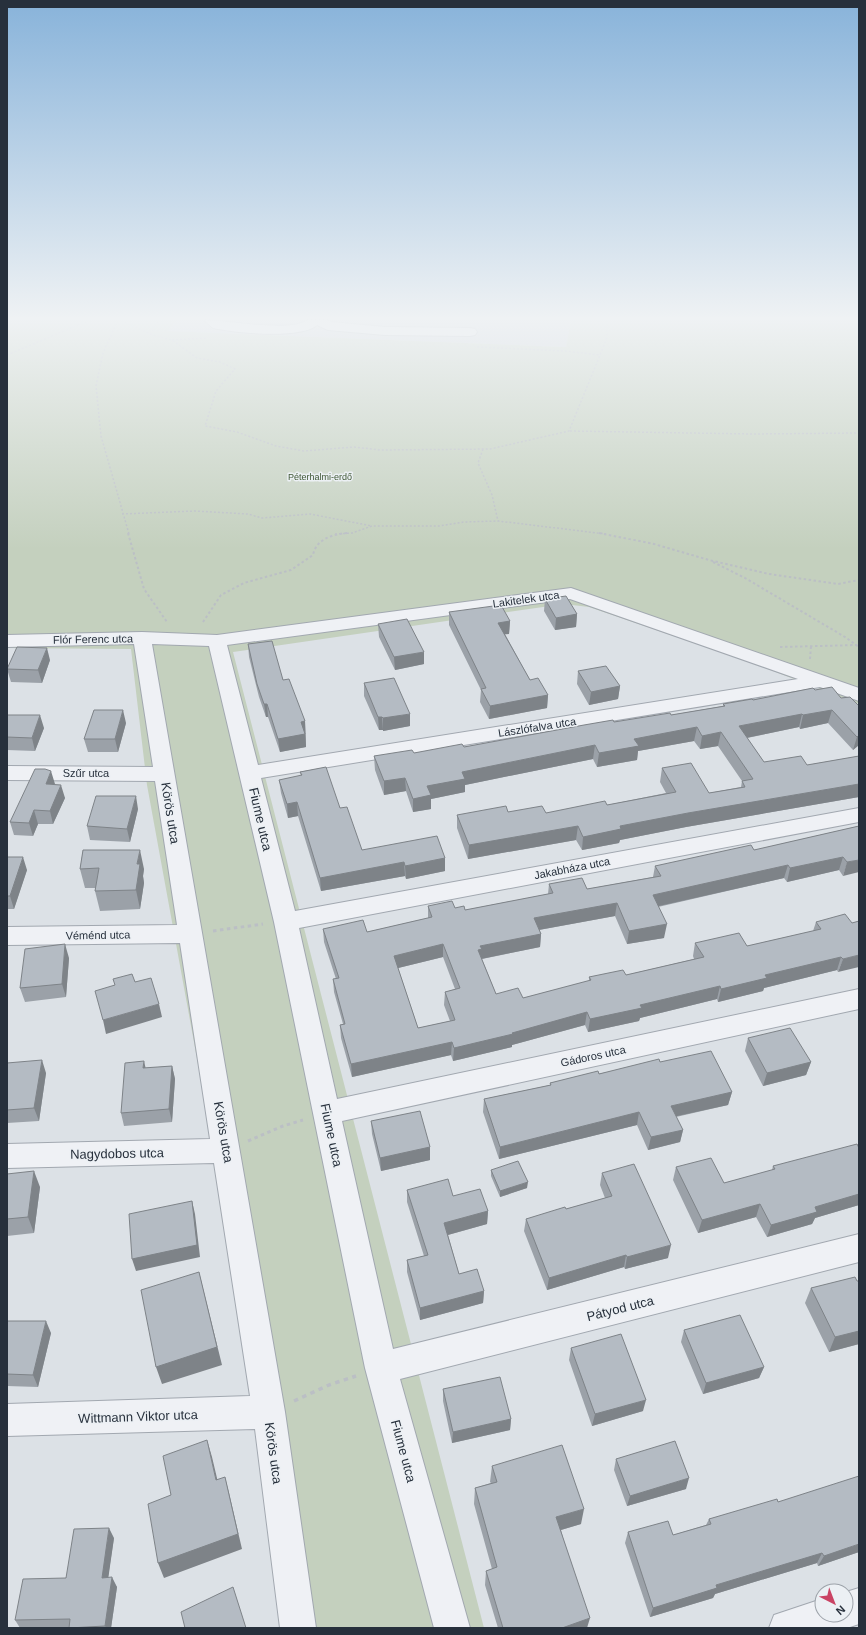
<svg xmlns="http://www.w3.org/2000/svg" width="866" height="1635" viewBox="0 0 866 1635" font-family="Arial,sans-serif">
<style>
.built{fill:#cbd0d8}
.green{fill:#c4d0be}
.lines{fill:none;stroke-linecap:round;stroke-linejoin:round}
.minor-casing{stroke:#a2a8b0;stroke-width:2}
.path-far3{stroke:#bbbfc5;stroke-width:1.5;stroke-dasharray:2 2;stroke-linecap:butt}
.path-far2{stroke:#bbbfc5;stroke-width:2;stroke-dasharray:2.5 2.5;stroke-linecap:butt}
.path-far1{stroke:#bbbfc5;stroke-width:3;stroke-dasharray:3.5 3.5;stroke-linecap:butt}
.path{stroke:#bbbfc5;stroke-width:3.5;stroke-dasharray:4.5 4.5;stroke-linecap:butt}
.minor{fill:#eff1f5;fill-rule:evenodd}
.wall{fill:#9ba1a8;fill-rule:evenodd}
.shaded-wall{fill:#7e8388}
.building{fill:#b4bbc3;stroke:#7e8388;fill-rule:evenodd}
.labels{text-anchor:middle;stroke-width:3;stroke-linejoin:round;paint-order:stroke}
.far-park-label{font-size:9px;fill:#3e5734;stroke:#ecf0f4}
.street-label{font-size:11px;fill:#27303c;stroke:#ecf0f4}
.near-street-label{font-size:13px;fill:#27303c;stroke:#ecf0f4}
</style>
<rect width="100%" height="100%" fill="#dce1e6"/>
<path class="built" d="M176,320H571L566,347L167,331Z"/>
<path class="green" d="M7,320H176L168,331L566,347L571,320H859V704L752,663L589,607L564,604L233,652L484,1628H301L147,785L131,649L7,648Z"/>
<g class="lines">
<defs>
<path id="minor" d="M204,320C225,320 292,333 307,320H328L331,322L385,327L470,328L475,329L477,332L475,335L470,336L385,335L328,330L317,325C301,339 240,333 218,329L213,328Z
M571,588L859,688V701L820,687L261,778L295,911L859,808V822L299,928L337,1099L859,989V1009L342,1121L393,1349L859,1234V1262L400,1379L470,1628H434L365,1368L274,922L209,646L152,644L285,1412L316,1628H280L255,1429L7,1436V1404L250,1396L214,1163L7,1168V1144L210,1139L180,943L7,945V927L177,925L155,781L7,780V766L153,767L134,644L7,647V635L142,632L217,635ZM570,599L798,679L258,765L227,645Z
M859,1588V1624L847,1628H769L774,1615L822,1599V1615H846V1592Z"/>
</defs>
<use href="#minor" class="minor-casing"/>
<path class="path-far3" d="M118,320L103,353L96,386L101,436L129,534
M121,320L150,334L172,340L197,358L220,362L235,369L216,391L205,426L237,432L276,446L304,451L354,447L380,450L490,449L569,431L607,338V320
M150,334L159,320
M172,340L208,338
M477,347L565,351L600,355
M7,355L90,320
M570,431L752,434L859,433
M483,449L478,463L492,495L498,521
M122,514L195,511L248,514L262,518L310,514L372,526
M335,534L352,533L372,526H439L464,522L498,521L606,534"/>
<path class="path-far2" d="M128,533L144,589L167,622
M599,533L654,544L709,560L769,574L838,584L859,580
M713,562L745,578L845,637L859,647
M203,622L221,595L244,583L291,570L313,555C316,539 333,534 348,533
M780,647L857,645
M810,659L811,646"/>
<path class="path-far1" d="M213,931L263,924
M248,1141L283,1126L303,1120"/>
<path class="path" d="M294,1401L329,1385L356,1376"/>
<use href="#minor" class="minor"/>
</g>
<path class="wall" d="M545,599L577,614L576,627L555,630L544,611Z
M449,612L510,621L509,634H505L530,680L548,695L547,708L489,719L480,702L481,690L449,625Z
M378,624L424,664L395,670L379,637Z
M248,644L283,680L305,721L306,747L280,752L268,717H266L259,697L249,657Z
M50,660L42,683L11,682L7,669Z
M578,671L620,686L618,699L589,705L577,684Z
M364,683L410,726L383,731V730H379L364,696Z
M815,690L841,698L850,697L859,745L853,750L828,723L800,729L799,727L747,738L764,762L807,765L859,756V797L686,827L620,840L619,843L582,850L576,840L468,859L457,828V815L508,812L546,813L607,805L666,793L660,782L662,768L709,793L741,787L742,781L718,746L700,749L694,741L638,751L637,760L597,767L593,759L465,785V792L431,799V809L413,812L406,791L384,795L375,770L374,756L414,753L464,747L614,722L671,715L723,706V704Z
M7,715L44,728L35,751L7,750Z
M126,723L118,752H88L84,739Z
M300,772L340,808L362,850L445,858V871L406,879L405,876L321,891L298,816L288,818L281,793L279,780L301,776Z
M55,784L65,798L53,824H38L33,836L14,835L10,822Z
M138,809L130,842L90,840L87,826Z
M859,826L843,876L839,870L787,882L784,878L658,907L664,938L627,944L615,916L539,930L541,934L540,947L482,959L496,994L523,998L589,981V977L626,975L694,959L693,956L695,943L747,946L813,931L816,922L852,923L859,921L838,972L837,970L764,988L763,991L718,1002L717,999L640,1018L639,1021L588,1032L585,1025L512,1045V1047L453,1061L451,1055L352,1077L341,1038L340,1025L343,1024L334,992L333,979H336L324,942L323,929L367,932L428,918V906L455,908L465,910L548,894L549,884L587,889L653,877L655,866L754,850ZM443,957L455,989L445,992L444,1005L450,1021L418,1028L398,968Z
M83,850L144,869L143,876L144,883L140,909L100,911L95,891V888H85L80,869Z
M7,857L27,870L14,909H7Z
M69,958L66,997L25,1002L20,988Z
M748,1038L811,1062L806,1075L763,1086L745,1051Z
M660,1062L732,1092L728,1105L676,1117L683,1130L680,1142L648,1150L637,1125L499,1159L483,1112L484,1099L550,1085V1083Z
M7,1063L46,1073L39,1121L7,1123Z
M172,1066L175,1079L172,1122L124,1126L121,1113L145,1068Z
M371,1121L430,1147V1160L381,1171L372,1134Z
M859,1148V1205L815,1218L812,1224L767,1237L756,1217L698,1233L673,1180L676,1167L724,1183L772,1170L773,1166Z
M491,1170L527,1188L500,1197L491,1176Z
M602,1173L668,1258L625,1269L624,1267L547,1290L524,1231L526,1219L566,1209L605,1198L600,1185Z
M7,1174L40,1187L34,1233L7,1236Z
M407,1190L453,1196L488,1211L487,1224L448,1235L459,1274L484,1291L483,1303L420,1320L407,1272V1260L424,1256L407,1202Z
M857,1281L859,1344L829,1352L805,1303L811,1288Z
M7,1321L51,1333L38,1387L7,1386Z
M684,1330L764,1367L759,1378L703,1394L681,1342Z
M571,1348L643,1411L592,1426L569,1360Z
M443,1389L511,1419L510,1430L452,1443L443,1401Z
M616,1459L686,1489L627,1506L614,1470Z
M492,1466L581,1524L561,1530L587,1628H498L485,1585L486,1571L492,1569L474,1504L475,1488L491,1483L490,1482Z
M778,1502L859,1552L818,1566L817,1563L715,1594L713,1598L650,1617L625,1543L628,1532L673,1535L706,1525L709,1519Z
M114,1538L108,1577L117,1587L111,1628H20L15,1620Z"/>
<path class="shaded-wall" d="M577,614L576,627L555,630L556,618Z
M510,621L509,634L498,635V623Z
M47,648L50,660L42,683L38,670Z
M424,652V664L395,670L394,657Z
M620,686L618,699L589,705L591,692Z
M548,695L547,708L489,719L490,706Z
M264,704H267L268,717H266Z
M123,710L126,723L118,752L115,739Z
M832,710L828,723L800,729L803,715Z
M410,714V726L383,731V718Z
M802,714L799,727L736,740L739,726Z
M40,715L44,728L35,751L32,738Z
M378,717H382L383,730H379Z
M305,721L306,747L280,752L278,739L301,722Z
M697,727L694,741L638,751L637,760L597,767L599,753L634,739Z
M721,732L718,746L700,749L702,736Z
M859,735V745L853,750L857,737Z
M595,745L593,759L465,785V792L431,799V809L413,812V799L427,786L462,772Z
M51,771L55,784H46Z
M405,778L406,791L384,795V781Z
M859,784V797L686,827L620,840L619,843L582,850L583,837L620,826L688,813Z
M61,785L65,798L53,824L50,811Z
M136,796L138,809L130,842L127,829Z
M297,802L298,816L288,818L287,804Z
M34,810L38,824L33,836L29,823Z
M578,826L576,840L468,859L469,845Z
M140,850L144,869L143,876L144,883L140,909L136,890L137,864Z
M23,857L27,870L14,909L10,896Z
M843,857L839,870L787,882L790,868Z
M445,858V871L406,879L405,866Z
M859,860V872L843,876L847,862Z
M404,862L405,876L321,891L320,878Z
M788,865L784,878L650,908L653,895Z
M617,903L615,916L533,931L534,918Z
M667,924L664,938L627,944L629,931Z
M541,934L540,947L481,959L478,950L480,946Z
M65,944L69,958L66,997L62,984Z
M443,944V957L394,969V956Z
M859,955V967L838,972L843,959Z
M841,957L837,970L764,988L763,991L718,1002L721,989L765,975Z
M720,986L717,999L640,1018L639,1021L588,1032L590,1019L640,1005Z
M159,1004L162,1017L106,1034L103,1020Z
M587,1012L585,1025L512,1045V1047L453,1061L454,1048Z
M452,1042L451,1055L352,1077L351,1064Z
M42,1060L46,1073L39,1121L34,1108Z
M144,1061L147,1074L143,1068Z
M811,1062L806,1075L763,1086L767,1073Z
M172,1066L175,1079L172,1122L169,1109Z
M732,1092L728,1105L668,1118L671,1106Z
M639,1112L637,1125L499,1159L500,1147Z
M683,1130L680,1142L648,1150L651,1137Z
M430,1147V1160L381,1171L380,1158Z
M34,1171L40,1187L34,1233L28,1217Z
M528,1182L527,1188L500,1197V1191Z
M859,1194V1205L815,1218L812,1224L767,1237L771,1225L815,1207Z
M192,1201L195,1214L200,1257L136,1271L132,1259Z
M760,1204L756,1217L698,1233L702,1220Z
M488,1211L487,1224L444,1236V1223Z
M671,1245L668,1258L625,1269L627,1257Z
M626,1255L624,1267L547,1290L549,1278Z
M199,1272L222,1365L162,1384L156,1367Z
M484,1291L483,1303L420,1320V1308Z
M46,1321L51,1333L38,1387L33,1375Z
M859,1331V1344L829,1352L835,1337Z
M764,1367L759,1378L703,1394L706,1383Z
M646,1400L643,1411L592,1426L595,1414Z
M511,1419L510,1430L452,1443L453,1432Z
M207,1440L212,1457L221,1495L216,1480Z
M225,1477L229,1493L242,1549L164,1578L158,1563Z
M689,1478L686,1489L627,1506L630,1496Z
M584,1509L581,1524L554,1532L556,1517Z
M109,1528L114,1538L107,1587L102,1578Z
M859,1544V1552L818,1566L824,1556Z
M822,1553L817,1563L715,1594L713,1598L650,1617L653,1608L716,1585Z
M112,1577L117,1587L111,1628H106L105,1626Z
M590,1618L587,1628H562Z"/>
<path class="building" d="M566,596L577,614L556,618L545,599Z
M501,605L510,621L498,623L530,680L538,678L548,695L490,706L481,689L486,688L449,612Z
M407,619L424,652L394,657L378,624Z
M272,641L283,680L289,679L305,721L301,722L305,734L278,739L267,704H264L257,684L248,644Z
M17,647L47,648L38,670L7,669Z
M606,666L620,686L591,692L578,671Z
M394,678L410,714L383,718L382,717H378L364,683Z
M832,687L841,698L850,697L859,706V735L857,737L832,710L803,715L802,714L739,726L764,762L801,756L807,765L859,756V784L688,813L620,826L621,829L583,837L578,826L469,845L457,815L506,806L508,812L542,806L546,813L605,801L607,805L676,792L662,768L691,763L709,793L745,787L742,781L753,779L721,732L702,736L697,727L634,739L639,746L599,753L595,745L462,772L465,779L427,786L431,795L413,799L405,778L384,781L374,756L412,750L414,753L462,744L464,747L584,725L613,720L614,722L670,713L671,715L725,706L723,704L752,699L753,700L813,688L815,690Z
M94,710H123L115,739H84Z
M7,715H40L32,738L7,737Z
M326,767L340,808L347,807L362,850L437,836L445,858L405,866L404,862L320,878L297,802L287,804L279,780L302,775L300,772Z
M35,769H45L51,771L46,784L61,785L50,811L34,810L29,823L10,822Z
M96,796H136L127,829L87,826Z
M859,826V860L847,862L843,857L790,868L788,865L653,895L667,924L629,931L617,903L534,918L541,934L480,946L482,949L478,950L496,994L518,988L523,998L591,980L589,977L623,970L626,975L704,957L695,943L739,933L747,946L821,929L816,922L845,914L852,923L859,921V955L843,959L841,957L765,975L767,978L721,989L720,986L640,1005L642,1008L590,1019L587,1012L512,1033L513,1034L454,1048L452,1042L351,1064L340,1025L345,1024L333,979L339,978L323,929L363,920L367,932L432,917L428,906L452,901L455,908L464,906L465,910L553,893L549,884L582,878L587,889L661,876L655,866L751,845L754,850ZM443,944L460,988L445,992L455,1020L418,1028L394,956Z
M83,850H140L137,864H140L136,890L95,891L99,868L80,869Z
M7,857H23L10,896H7Z
M65,944L62,984L20,988L25,949Z
M132,974L135,982L151,978L159,1004L103,1020L95,991L115,985L113,979Z
M790,1028L811,1062L767,1073L748,1038Z
M711,1051L732,1092L671,1106L683,1130L651,1137L639,1112L500,1147L484,1099L551,1085L550,1083L598,1071L599,1074L659,1059L660,1062Z
M42,1060L34,1108L7,1110V1063Z
M144,1061L143,1068L172,1066L169,1109L121,1113L125,1063Z
M420,1111L430,1147L380,1158L371,1121Z
M857,1144L859,1148V1194L815,1207L817,1212L771,1225L760,1204L702,1220L676,1167L711,1158L724,1183L775,1169L773,1166Z
M518,1161L528,1182L500,1191L491,1170Z
M634,1164L671,1245L627,1257L626,1255L549,1278L526,1219L565,1207L566,1209L612,1196L602,1173Z
M34,1171L28,1217L7,1219V1174Z
M448,1179L453,1196L480,1189L488,1211L444,1223L459,1274L477,1269L484,1291L420,1308L407,1260L428,1255L407,1190Z
M192,1201L197,1245L132,1259L129,1214Z
M199,1272L217,1347L156,1367L141,1290Z
M855,1277L857,1281H859V1331L835,1337L811,1288Z
M740,1315L764,1367L706,1383L684,1330Z
M7,1321H46L33,1375L7,1374Z
M621,1334L646,1400L595,1414L571,1348Z
M500,1377L511,1419L453,1432L443,1389Z
M207,1440L216,1480L225,1477L238,1534L158,1563L148,1504L171,1495L163,1456Z
M675,1441L689,1478L630,1496L616,1459Z
M562,1445L584,1509L556,1517L590,1618L562,1628H503L486,1571L497,1567L475,1488L497,1482L492,1466Z
M859,1476V1544L824,1556L822,1553L716,1585L717,1588L653,1608L628,1532L668,1521L673,1535L711,1524L709,1519L777,1499L778,1502Z
M109,1528L102,1578L112,1577L105,1626L69,1628L70,1619L15,1620L23,1579L66,1578L74,1529Z
M233,1587L246,1628H185L181,1612Z"/>
<linearGradient id="sky" x2="0" y2="1"><stop stop-color="#88b3da"/><stop offset="0.58" stop-color="#eff2f4"/><stop offset="1" stop-color="#eff2f4" stop-opacity="0"/></linearGradient>
<rect width="866" height="549" fill="url(#sky)"/>
<g class="labels">
<g class="far-park-label">
<text x="320" y="480">Péterhalmi-erdő</text>
</g>
<g class="street-label">
<text transform="translate(526 599) rotate(-8)" y="4">Lakitelek utca</text>
<text transform="translate(93 639) rotate(-1)" y="4">Flór Ferenc utca</text>
<text transform="translate(537 727) rotate(-9)" y="4">Lászlófalva utca</text>
<text x="86" y="777">Szűr utca</text>
<text transform="translate(572 868) rotate(-11)" y="4">Jakabháza utca</text>
<text transform="translate(98 935) rotate(-1)" y="4">Véménd utca</text>
<text transform="translate(593 1056) rotate(-12)" y="4">Gádoros utca</text>
</g>
<g class="near-street-label">
<text transform="translate(171 813) rotate(81)" y="5">Körös utca</text>
<text transform="translate(261 819) rotate(77)" y="5">Fiume utca</text>
<text transform="translate(224 1132) rotate(80)" y="5">Körös utca</text>
<text transform="translate(332 1135) rotate(78)" y="5">Fiume utca</text>
<text transform="translate(117 1153) rotate(-1)" y="5">Nagydobos utca</text>
<text transform="translate(620 1308) rotate(-14)" y="5">Pátyod utca</text>
<text transform="translate(138 1416) rotate(-2)" y="5">Wittmann Viktor utca</text>
<text transform="translate(404 1451) rotate(75)" y="5">Fiume utca</text>
<text transform="translate(274 1453) rotate(82)" y="5">Körös utca</text>
</g>
</g>
<rect width="866" height="1635" fill="none" stroke="#27303c" stroke-width="16"/>
<g transform="translate(834 1603) rotate(138)"><circle r="19" fill="#ecf0f4" stroke="#9da3aa"/>
<path d="M0-3L7 15L0 10L-7 15Z" fill="#ca4364"/>
<text y="-6" font-size="11" font-weight="bold" text-anchor="middle" fill="#27303c">N</text>
</g>
</svg>
